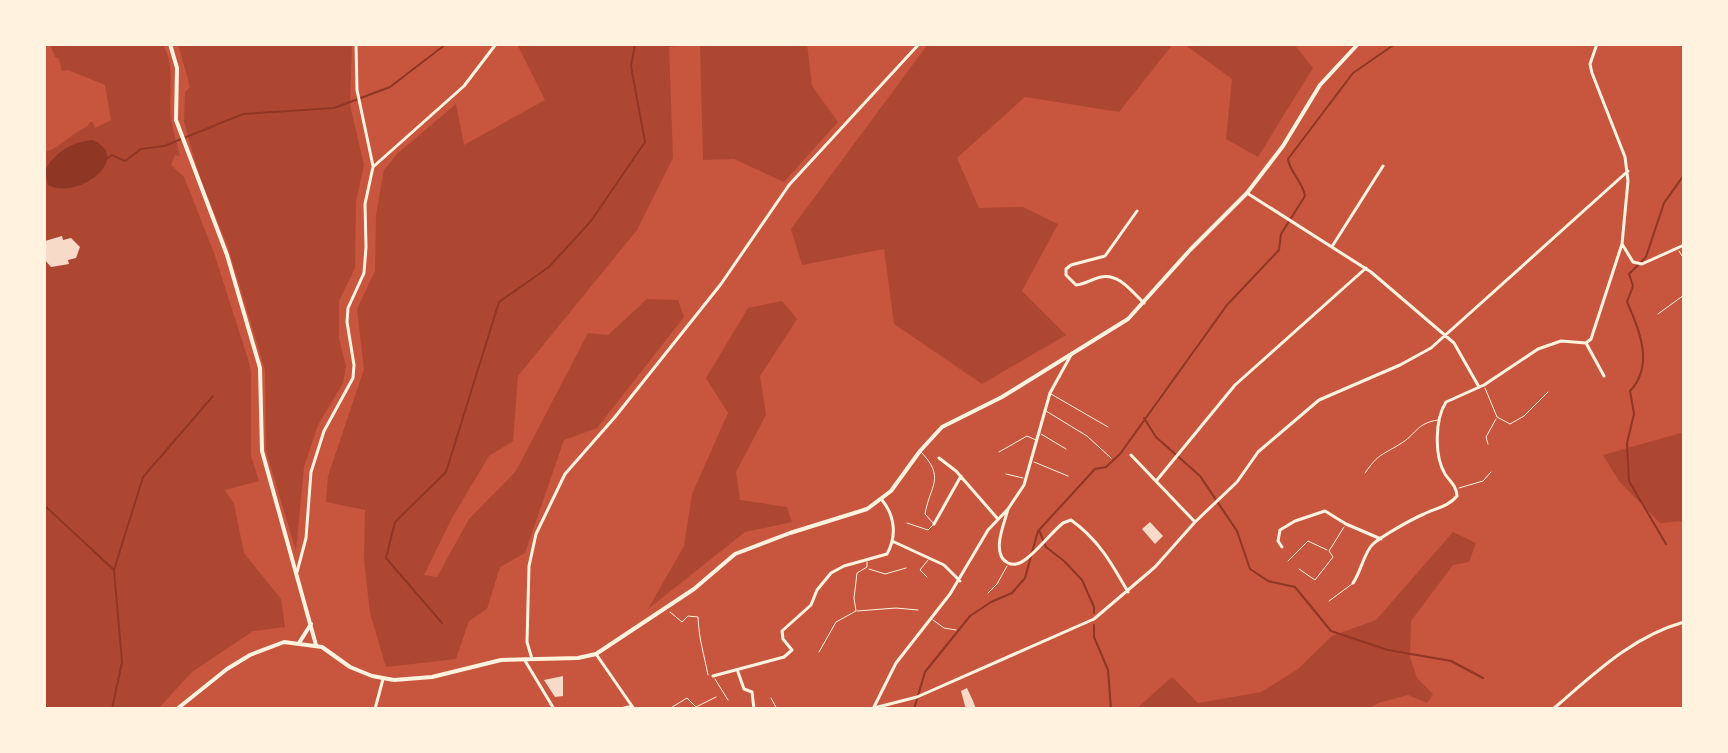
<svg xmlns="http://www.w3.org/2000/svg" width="1728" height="753" viewBox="0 0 1728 753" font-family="'Public Sans',sans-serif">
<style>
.green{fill:#ae4732}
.water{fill:#8f3625}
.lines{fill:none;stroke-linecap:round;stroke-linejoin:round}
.stream{stroke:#8f3625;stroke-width:2}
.building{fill:#f7dbc8}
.path{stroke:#fff3e0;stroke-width:1}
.service{stroke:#fff3e0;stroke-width:1}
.minor{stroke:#fff3e0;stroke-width:3}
.tertiary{stroke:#fff3e0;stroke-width:4}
.secondary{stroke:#fff3e0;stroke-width:4}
</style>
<rect width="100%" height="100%" fill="#c8553d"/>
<path class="green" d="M50,44H163C176,69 168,92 171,119C173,131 177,144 180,156L175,155L171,165L184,177L214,253L248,359L251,372V456L259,481L225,490L234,504L244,553L281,599L285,627L253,631L192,672L158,709H44V152C59,150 70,133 87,127L90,122H93L95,128L111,120L105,85L68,70L62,71L59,59L55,57Z
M178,44H352L350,105L364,165L356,202L355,268L339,301V339L346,366L343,383L318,425L304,467L296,551L266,451L265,370L228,247L199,175L184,122L185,92L190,87Z
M517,44H807L812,86L838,122L784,182L734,159L703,160L700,45L669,47L673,158L637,230L518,376L513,441L489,456L452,518L424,575L437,577L469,519L516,471L588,333L608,335L647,299L678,300L684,317L597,428L564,440L525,553L500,567L487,609L469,621L456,659L386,667L370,613L364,560L365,510L326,502L328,476L364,369L357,309L375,271L376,215L384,170L397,154L456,104L464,145L545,100Z
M928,44H1173L1119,112L1025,97L957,158L979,208L1023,207L1058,224L1022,291L1066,335L982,384L894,324L884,249L802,265L791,229Z
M1184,44H1294L1313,68L1258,157L1226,139L1232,79Z
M782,301L797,319L760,376L766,415L736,472L740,500L787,507L792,522L745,532L648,609L684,546L692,494L728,413L706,378L748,308Z
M1684,432V521L1660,523L1619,481L1603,455Z
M1453,532L1476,543L1469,562L1453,565L1411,621L1410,657L1417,678L1433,694L1427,703L1408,695L1378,703L1369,709H1136L1172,677L1198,703L1261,692L1298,669L1332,636L1376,620Z"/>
<path class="water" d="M93,140C134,159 76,201 48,185L45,171C53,153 73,141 93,140Z"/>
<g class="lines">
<path class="stream" d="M106,159L112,155L125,161L141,149L164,146L243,114L334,108L390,87L446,44
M1144,418L1156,437L1200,476L1237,531L1250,569L1268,581L1295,587L1331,631L1388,650L1451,661L1483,678
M44,505L114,570
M1666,544L1629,481L1627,443L1634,414L1630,391C1654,366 1640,330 1627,302L1633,286L1629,274L1646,257L1664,203L1684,175
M1094,613V607L1082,580L1064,561L1046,547L1039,530L1095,469L1106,467L1120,454L1227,305L1279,250L1281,234L1305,196C1302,180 1290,173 1288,159L1353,73L1395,44
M442,623L386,558L395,522L446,472L499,302L549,267L591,221L645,142L631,66L635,44
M1094,625V637L1108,670L1111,709
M112,709L122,662L114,570L143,477L213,396
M914,709L925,672L970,616L991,602L1012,593L1025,578L1038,531"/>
</g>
<path class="building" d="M62,236L63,240L71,238L80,247L76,258L68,260L69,264L51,267L44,259L45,241Z
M1150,522L1163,536L1155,544L1142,529Z
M563,676V696L555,697L544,680Z
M967,688L973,701L976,709H967L965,706L961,691Z"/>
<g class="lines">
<path class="path" d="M670,612L682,622L688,616L698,617C699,640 704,654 708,675"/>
<path class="service" d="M1679,251L1684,259
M1658,314L1684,295
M1485,388L1497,417L1510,424L1524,416L1548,392
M1051,394L1108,427
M1046,411L1087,436L1111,458
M1041,434L1066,449
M1488,444L1486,437L1496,419
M999,452L1027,436L1036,440
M1034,462L1068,476
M1365,473C1379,453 1381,456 1400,444C1416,435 1416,423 1438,420
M1006,474L1023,478
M1459,488L1483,481L1491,472
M907,523L928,530L934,524L925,514C930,485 946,478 921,452
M1288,561L1308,541L1327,550
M869,569L885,574L906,568
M1299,569L1315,580L1333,557L1329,551L1344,527
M927,577L920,570L928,560
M988,593L997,584L1007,566
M1329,601L1352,584
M857,611L896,608L918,610
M933,620L944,628L956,630
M819,652L836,622L856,611L854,598L857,573L867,567V562
M715,679L728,700
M771,698L777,709
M669,709L687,698L696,707L716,697"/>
<path class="minor" d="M356,44L357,90L373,166
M1247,193L1371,272L1454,343L1479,387
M1137,211L1105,256L1071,265L1066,269V275L1076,285C1085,284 1092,279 1101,277C1119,273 1132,292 1144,303
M1622,244L1633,262L1642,264L1684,245
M1333,245L1383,166
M1586,343L1604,376
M1131,455L1195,522
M939,458L956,471L997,518
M1157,480L1235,385L1366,268
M1008,509C1005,522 990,554 1008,563C1014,566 1021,563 1026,559C1039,549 1050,534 1063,523L1071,520C1099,540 1112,564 1128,592
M934,524L961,476
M892,541L944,565L960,581
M1282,547L1278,541L1280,530L1295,521L1325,511L1346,524L1381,539
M297,572L306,538L311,472L324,431L353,378L354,365L347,322L348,308L364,273L366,247L365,204L373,167L464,86L496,44
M1353,583C1361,572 1364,552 1373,544C1382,536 1412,519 1424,514C1436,508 1448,507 1457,496C1456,485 1451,483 1445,474C1434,456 1435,419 1446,402L1484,385L1538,349L1561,341L1586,343L1591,339L1622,244L1628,181L1625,157L1592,73L1590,64L1597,44
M596,654L634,709
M524,659L554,709
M532,659L527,642L529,566L536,534L565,474L615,417L721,284L789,185L919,44
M738,672L744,689L752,692L754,709
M713,676L784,657L792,650L783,639L782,631L811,605L817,590L831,573L844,566L887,554C897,536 895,516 882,500
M874,708L917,697L1094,619L1155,567L1195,522L1237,482L1258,452L1319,400L1400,365L1431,348L1628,171
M375,709L383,679
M621,709L632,706
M873,709L896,663L950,594L988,530L1008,509L1024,485L1050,393L1071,355
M1553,709C1594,674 1631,637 1684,622"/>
<path class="tertiary" d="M170,44L177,68L176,120L227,255L260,368L262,451L316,645
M299,643L311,624"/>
<path class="secondary" d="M177,709L227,669L250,655L284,642L322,647L350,667L372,676L394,680L432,677L501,660L578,658L596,654L694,589L735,554L790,533L867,509L891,491L920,451L942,427L1002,397L1128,319L1190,250L1247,193L1283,146L1320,85L1358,44"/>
</g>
<rect width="1728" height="753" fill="none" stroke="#fff3e0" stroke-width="92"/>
</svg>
